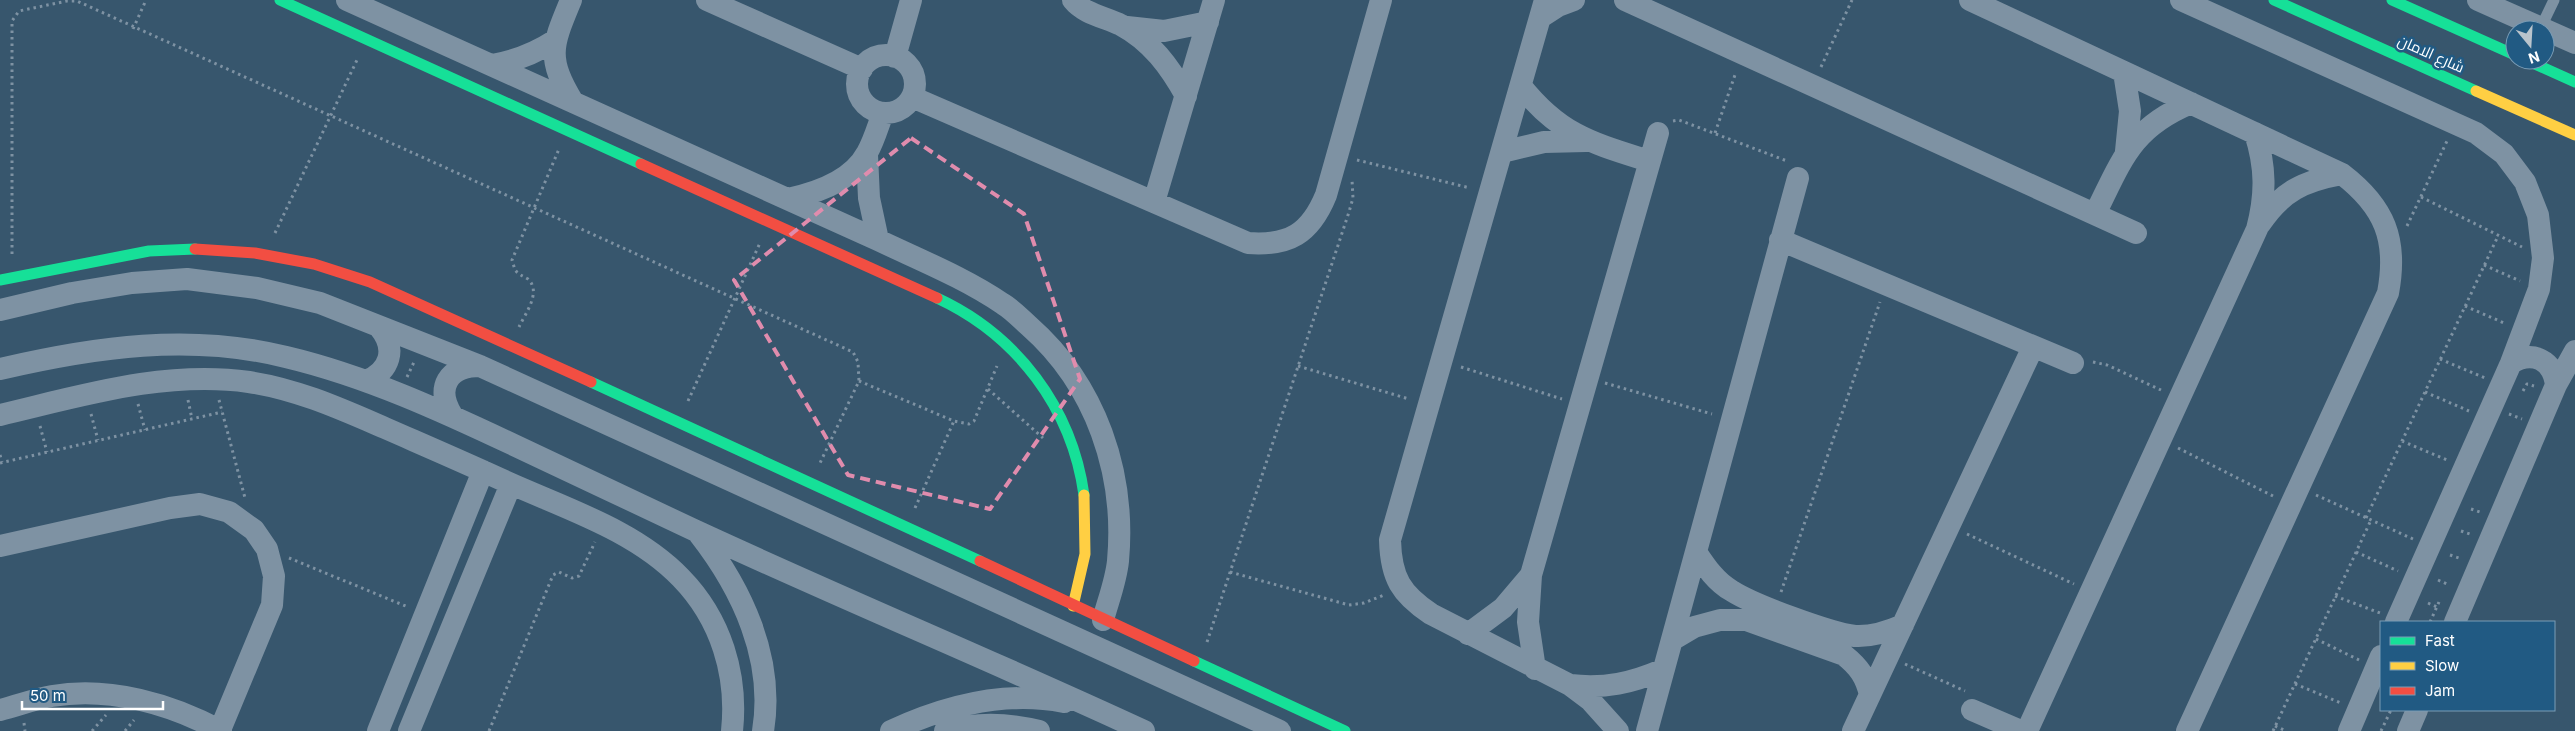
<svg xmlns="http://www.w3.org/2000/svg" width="2575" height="731" viewBox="0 0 2575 731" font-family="Inter,Cairo,sans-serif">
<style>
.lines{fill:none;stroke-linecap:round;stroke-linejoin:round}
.path{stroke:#7e92a3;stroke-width:3;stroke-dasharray:2.5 4;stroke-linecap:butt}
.lane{stroke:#7e92a3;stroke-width:11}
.street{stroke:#7e92a3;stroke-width:22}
.fast{stroke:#16e098;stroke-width:11}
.slow{stroke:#ffcf43;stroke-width:11}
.jam{stroke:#f24e42;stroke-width:11}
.marked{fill:none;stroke:#e08cad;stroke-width:4;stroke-dasharray:10 6;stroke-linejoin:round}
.labels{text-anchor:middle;stroke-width:5;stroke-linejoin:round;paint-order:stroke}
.street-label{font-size:15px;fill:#fff;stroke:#215a83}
</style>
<rect width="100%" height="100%" fill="#37566d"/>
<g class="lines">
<path class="path" d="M133,29L146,0
M1821,67L1852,0
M1673,121L1679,120L1787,161
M1715,133L1736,72
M1357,160L1470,188
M2421,197L2522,247
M2407,226L2447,141
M275,233L357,60
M12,254V21L19,11L67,1H77L853,352L858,362L859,381L820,463
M2484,265L2520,281
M2465,306L2504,323
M519,327C525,314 542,292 528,279C523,276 519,275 515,270L512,260L559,149
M2440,359L2485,378
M2093,362L2107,365L2161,390
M1298,366L1409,399
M1461,367L1562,399
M407,377L415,360
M859,381L954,421L969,424L974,421L997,366
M1605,383L1712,414
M988,389L1043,438
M2523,391L2527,384L2534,386
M2425,392L2469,411
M188,400L192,419
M219,400L245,498
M688,401L760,243
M138,404L145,430
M91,414L98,440
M2509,414L2522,419
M40,426L47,452
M2402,441L2447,460
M2178,448L2273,496
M0,455L2,462
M0,463L222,412
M2316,495L2413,539
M915,508L954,421
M2471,509L2480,512
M2366,518L2498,236
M2461,531L2470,534
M1967,534L2074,584
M2356,552L2398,571
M2450,555L2459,558
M289,558L408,607
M1230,572L1349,605L1364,603L1384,595
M2438,580L2447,584
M1781,592L1880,302
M2335,596L2380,613
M2428,603L2437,607
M2430,622L2439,602
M2316,639L2359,660
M1207,642L1349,212L1353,198L1352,180
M1905,664L1965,691
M2295,684L2341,703
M24,723L25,731
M2275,726L2286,731
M92,731L106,715
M125,731L134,720
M489,731L553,575L559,572L572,578L579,576L595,542
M2273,731L2371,520
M2381,731L2391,710"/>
<path class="lane" d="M2541,27L2554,0"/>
<path class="street" d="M347,0L878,240C920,260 965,278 1003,304C1013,310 1021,319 1029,326C1096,385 1126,473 1118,561C1116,581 1108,601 1103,620
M571,0C552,46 546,57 573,102
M707,0L862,69
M1073,0C1084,14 1105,17 1121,25C1151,41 1170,67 1186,96
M1545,0L1390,540C1391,578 1401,594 1431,614L1570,685L1590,700L1618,731
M1625,0L2136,233
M1970,0L2342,174C2385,207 2398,240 2388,293L2187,731
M2181,0L2476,133L2504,154L2525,182L2538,215L2543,258L2539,289L2511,363L2396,622
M2478,0L2575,43
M1541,17L1558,6L1574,0
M1127,27L1164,31L1208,22
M857 84a29 29 0 1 1 58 0a29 29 0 1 1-58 0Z
M895,57L911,0
M492,65C515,61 534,54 554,41
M2124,72L2130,111L2126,151
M1521,86C1560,135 1592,143 1649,161
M912,97L1248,243C1289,246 1310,234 1326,195L1381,0
M1502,152L1544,142L1586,141
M867,155L869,198L878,240
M788,199C816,193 852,181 867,153C874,141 878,126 883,113
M1154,202L1214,0
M2095,214C2122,160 2131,128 2191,103
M2260,224C2282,191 2304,181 2342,174
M1780,240L2073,363
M0,310L72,293L132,283L187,279L257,288L320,303L480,366L1280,731
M2511,363C2533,350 2553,360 2556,385
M0,369C95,347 190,333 286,357C366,376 442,411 516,446C575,474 635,502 694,530C843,599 995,662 1144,731
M366,381C390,371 397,349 380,328
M0,415C81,396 165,370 249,382C297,389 341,409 385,428C426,446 468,464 509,483C567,509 636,531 681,578C721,619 738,675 732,731
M452,415C435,388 448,366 480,366
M699,534C742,589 775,659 763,731
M0,546L170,508L200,504L229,512L254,530L267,549L274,576L272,605L220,730
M1696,552C1706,567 1716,582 1732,591C1754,605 1830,633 1855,636C1872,637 1887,632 1903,625
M2455,622L2556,385L2575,351
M1468,634L1503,608L1531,575
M1672,640L1694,627L1720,620H1746L1844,655C1859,667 1866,677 1870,695
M1535,669L1528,622L1531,575L1658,133
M1570,685C1605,689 1632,683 1664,669
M0,710C17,706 34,699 52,696C109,686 171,704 221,731
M1972,710L2021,731
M378,731L483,471
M409,731L511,484
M891,731C945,706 1004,690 1064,702
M945,731C977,722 1007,723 1039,731
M1647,731L1798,178
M1853,731L2033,347
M2027,731L2257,229C2266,195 2266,167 2255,133
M2349,731L2381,656
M2408,731L2417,710"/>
<path class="fast" d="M280,0L641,164
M2274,0L2476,91
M2392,0L2515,55
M2526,60L2575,82
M0,280L149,251L195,249
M937,298C1017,335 1072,408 1084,495
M591,382L980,561
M1194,661L1345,731"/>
<path class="slow" d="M2476,91L2575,135
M1073,606L1085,554L1084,495"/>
<path class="jam" d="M641,164L937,298
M195,249L255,253L314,264L370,282L591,382
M980,561L1194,661"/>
</g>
<path class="marked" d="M911,138L1024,214L1080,379L990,509L848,475L734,280Z"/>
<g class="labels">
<g class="street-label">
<text transform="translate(2431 54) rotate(24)" y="5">شارع الامان</text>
</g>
</g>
<rect x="2380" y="621" width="175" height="90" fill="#215a83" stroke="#7a9cb5"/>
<rect x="2390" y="637" width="25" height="8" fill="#16e098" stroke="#7a9cb5"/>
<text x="2425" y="646" font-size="15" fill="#ffffff">Fast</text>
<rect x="2390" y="662" width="25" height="8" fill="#ffcf43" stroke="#7a9cb5"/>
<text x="2425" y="671" font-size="15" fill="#ffffff">Slow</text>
<rect x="2390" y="687" width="25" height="8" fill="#f24e42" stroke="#7a9cb5"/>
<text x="2425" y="696" font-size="15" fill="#ffffff">Jam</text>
<g transform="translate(2530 45) rotate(162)"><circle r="24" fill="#215a83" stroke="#7a9cb5"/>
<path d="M0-4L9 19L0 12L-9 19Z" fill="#b9c4cc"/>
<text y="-8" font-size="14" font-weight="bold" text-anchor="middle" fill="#ffffff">N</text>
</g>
<path d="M22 701v8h141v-8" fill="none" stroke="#ffffff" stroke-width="2.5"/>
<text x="30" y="701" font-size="15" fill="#ffffff" stroke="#215a83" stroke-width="4" paint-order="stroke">50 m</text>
</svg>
